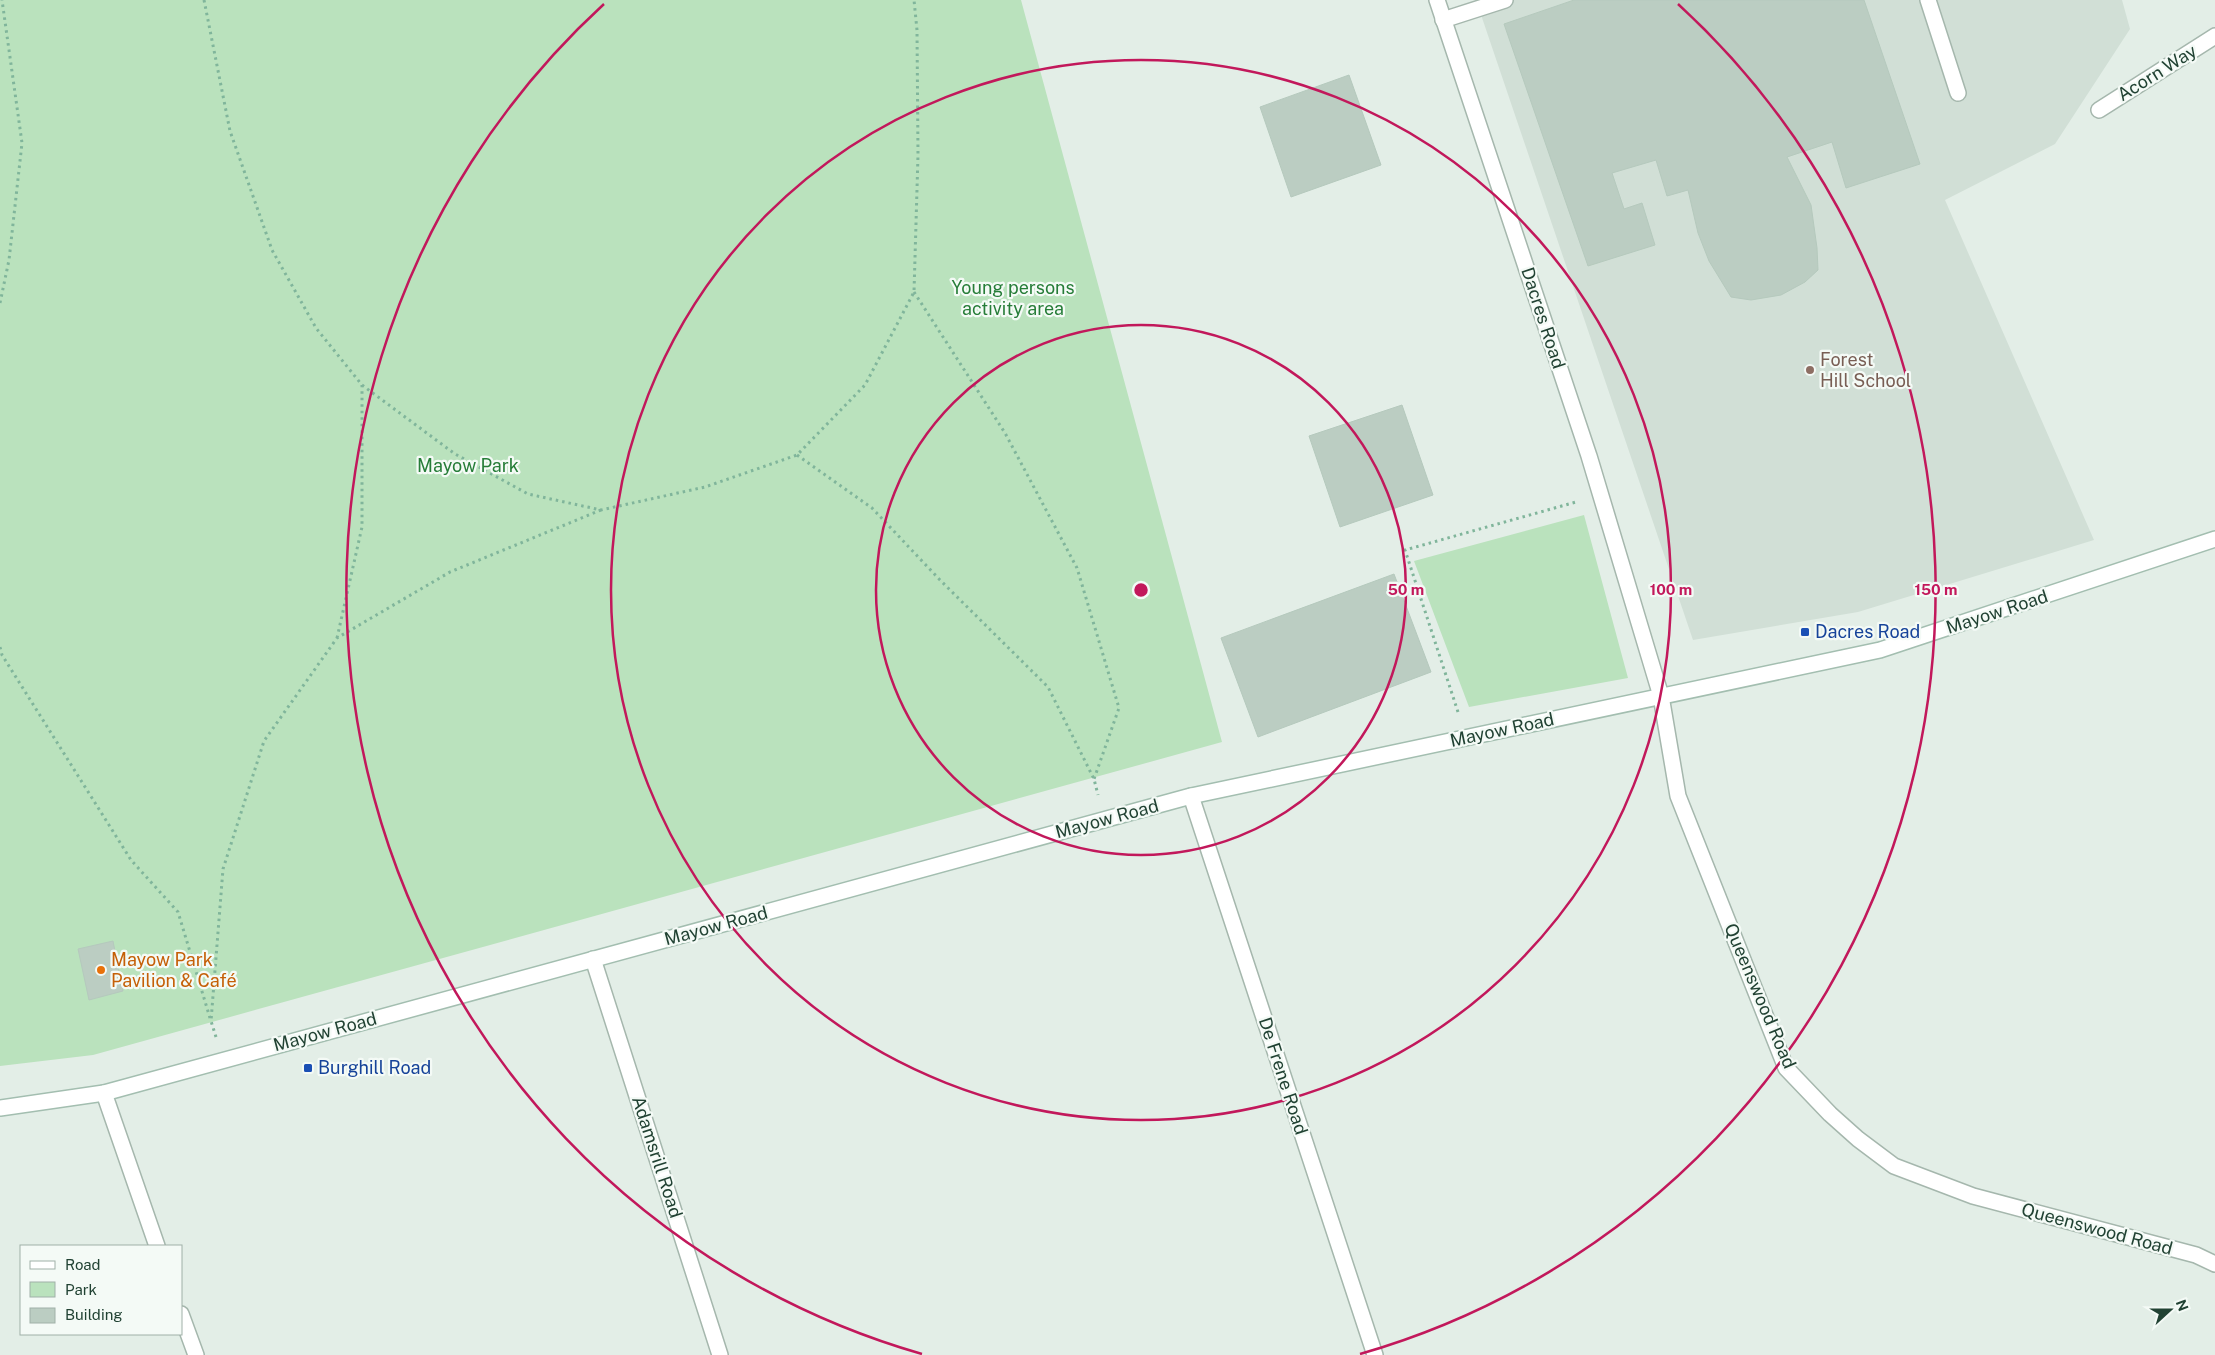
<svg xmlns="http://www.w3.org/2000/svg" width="2215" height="1355" viewBox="0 0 2215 1355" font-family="'Public Sans',sans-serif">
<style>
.built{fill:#d1dfd6}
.green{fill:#bae2bd}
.building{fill:#bbcdc2;stroke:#b5c9bd}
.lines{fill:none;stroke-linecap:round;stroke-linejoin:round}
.lane-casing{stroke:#a5b7ad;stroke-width:18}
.street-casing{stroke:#a5b7ad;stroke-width:18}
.secondary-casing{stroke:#a3beb0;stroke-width:18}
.path{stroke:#80b59b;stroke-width:3;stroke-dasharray:2.5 4;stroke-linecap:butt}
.lane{stroke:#fff;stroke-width:15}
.street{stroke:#fff;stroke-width:15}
.secondary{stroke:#fff;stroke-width:15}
.ring{fill:none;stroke:#c2185b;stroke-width:2.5}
.education-dot{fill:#8d6e63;stroke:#f4faf6;stroke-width:2}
.transit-dot{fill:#1a4fb4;stroke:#f4faf6;stroke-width:2}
.food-dot{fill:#e8710a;stroke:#f4faf6;stroke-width:2}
.labels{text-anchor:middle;stroke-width:4.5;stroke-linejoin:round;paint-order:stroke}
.street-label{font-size:18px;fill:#214233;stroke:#f4faf6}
.park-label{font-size:18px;fill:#267d38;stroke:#f4faf6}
.education-label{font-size:18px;fill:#785e54;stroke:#f4faf6;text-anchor:start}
.transit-label{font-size:18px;fill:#164399;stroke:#f4faf6;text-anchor:start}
.food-label{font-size:18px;fill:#c56008;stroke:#f4faf6;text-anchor:start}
.centre{fill:#c2185b;stroke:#f4faf6;stroke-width:2.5}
.ring-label{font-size:15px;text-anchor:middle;font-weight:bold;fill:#c2185b;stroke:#f4faf6;stroke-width:4.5;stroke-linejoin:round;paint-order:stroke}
</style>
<rect width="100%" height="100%" fill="#e3eee7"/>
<path class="built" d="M1476,0H2122L2130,29L2055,144L1945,200L2094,540L1858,612L1693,640Z"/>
<path class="green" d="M0,0H1021L1222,742L93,1055L0,1066Z
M1584,515L1628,678L1469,707L1414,561Z"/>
<path class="building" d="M1574,0H1864L1920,164L1846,188L1832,142L1787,157L1811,205L1817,248L1818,270L1805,282L1781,295L1751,300L1731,297L1709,261L1698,233L1688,190L1667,196L1656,160L1612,173L1624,209L1642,203L1655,245L1588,266L1504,24Z
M1349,75L1381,165L1291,197L1260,107Z
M1402,405L1433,495L1340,527L1309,436Z
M1394,574L1431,672L1258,737L1221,638Z
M113,941L123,991L89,1000L78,949Z"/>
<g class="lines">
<defs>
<path id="lane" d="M1928,0L1958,93
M1443,20L1505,0"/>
<path id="street" d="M1437,0L1589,456L1661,696L1678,796L1786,1068L1830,1114L1858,1139L1894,1166L1973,1196L2196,1255L2215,1264
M2099,110L2215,36
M1191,796L1375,1355
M593,959L720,1355
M104,1093L157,1246
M181,1314L196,1355"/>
<path id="secondary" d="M0,1108L104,1093L1191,796L1880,650L2215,539"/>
</defs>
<use href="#lane" class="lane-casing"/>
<use href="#street" class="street-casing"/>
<use href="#secondary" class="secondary-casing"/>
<path class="path" d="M204,0L230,131L272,250L316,328L362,385L455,454L528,494L601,510L705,487L797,455L865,385L914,292L918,155L917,30L914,0
M914,292L1005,433L1077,568L1119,708L1094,779
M0,303L9,260L22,143L2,0
M797,455L872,508L940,580L1048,687L1094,779L1098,795
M337,638L362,527V385
M0,647L2,655L131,860L178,912L210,1018
M1458,712L1405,550L1576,502
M216,1037L211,1021L223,869L264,741L337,638L450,572L601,510"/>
<use href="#lane" class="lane"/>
<use href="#street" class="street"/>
<use href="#secondary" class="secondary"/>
</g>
<g class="ring">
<circle cx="1141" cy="590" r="265"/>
<circle cx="1141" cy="590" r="530"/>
<path d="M922 1354A795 795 0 0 1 604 4M1678 4A795 795 0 0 1 1360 1354"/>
</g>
<circle class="education-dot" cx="1810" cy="370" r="5"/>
<g class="transit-dot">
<rect x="1800" y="627" width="10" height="10" rx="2.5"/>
<rect x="303" y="1063" width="10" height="10" rx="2.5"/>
</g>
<circle class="food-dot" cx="101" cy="970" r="5"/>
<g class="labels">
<g class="street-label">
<text transform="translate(2157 73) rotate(-32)" y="6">Acorn Way</text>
<text transform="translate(1543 318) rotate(72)" y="6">Dacres Road</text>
<text transform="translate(1997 612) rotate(-18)" y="6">Mayow Road</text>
<text transform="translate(1502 730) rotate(-12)" y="6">Mayow Road</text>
<text transform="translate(1107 819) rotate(-15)" y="6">Mayow Road</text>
<text transform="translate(716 926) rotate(-15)" y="6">Mayow Road</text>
<text transform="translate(1760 996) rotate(67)" y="6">Queenswood Road</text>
<text transform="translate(325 1032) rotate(-15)" y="6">Mayow Road</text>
<text transform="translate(1283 1076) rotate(72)" y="6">De Frene Road</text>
<text transform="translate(657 1157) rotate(72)" y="6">Adamsrill Road</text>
<text transform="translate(2097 1229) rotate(15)" y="6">Queenswood Road</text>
</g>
<g class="park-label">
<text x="1013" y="294">Young persons<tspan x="1013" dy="21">activity area</tspan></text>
<text x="468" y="472">Mayow Park</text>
</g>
<g class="education-label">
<text x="1820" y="366">Forest<tspan x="1820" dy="21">Hill School</tspan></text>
</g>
<g class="transit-label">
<text x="1815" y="638">Dacres Road</text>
<text x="318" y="1074">Burghill Road</text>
</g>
<g class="food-label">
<text x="111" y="966">Mayow Park<tspan x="111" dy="21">Pavilion &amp; Café</tspan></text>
</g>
</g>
<circle cx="1141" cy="590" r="8" class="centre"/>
<g class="ring-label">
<text x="1406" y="595">50 m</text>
<text x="1671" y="595">100 m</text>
<text x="1936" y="595">150 m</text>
</g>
<rect x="20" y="1245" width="162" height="90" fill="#f4faf6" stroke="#a0b0a8"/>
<rect x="30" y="1261" width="25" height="8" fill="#ffffff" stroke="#a0b0a8"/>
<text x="65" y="1270" font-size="15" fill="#214233">Road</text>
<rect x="30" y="1282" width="25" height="15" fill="#bae2bd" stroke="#a0b0a8"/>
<text x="65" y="1295" font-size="15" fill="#214233">Park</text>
<rect x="30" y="1308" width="25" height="15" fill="#bbcdc2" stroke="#a0b0a8"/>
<text x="65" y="1320" font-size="15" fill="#214233">Building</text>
<g transform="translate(2170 1310) rotate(69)" stroke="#f4faf6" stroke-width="4" paint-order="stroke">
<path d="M0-4L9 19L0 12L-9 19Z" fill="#214233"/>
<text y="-8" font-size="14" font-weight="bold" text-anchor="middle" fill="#214233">N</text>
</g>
</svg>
